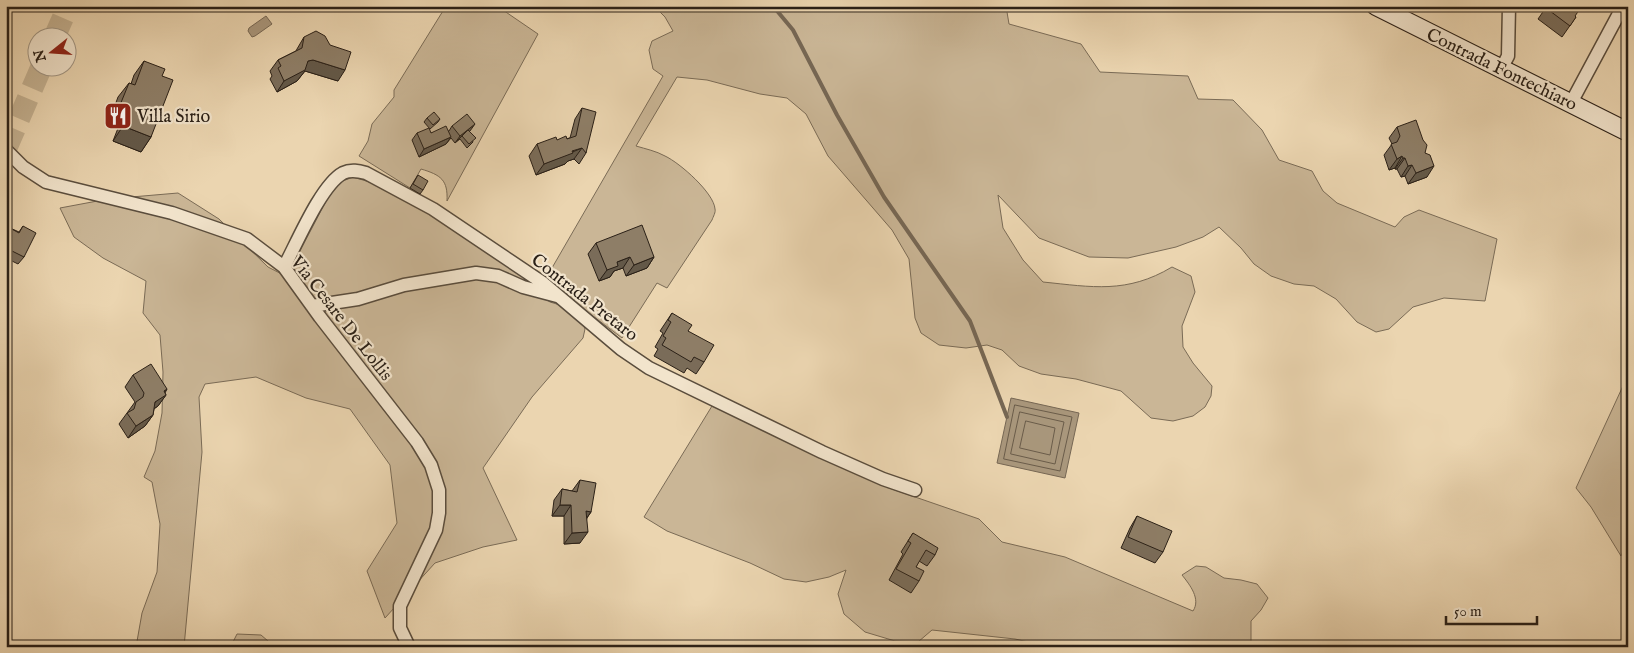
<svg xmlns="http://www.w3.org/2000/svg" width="1634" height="653" viewBox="0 0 1634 653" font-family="'IM FELL English',serif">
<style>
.green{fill:#cab696;stroke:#7a6b56}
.water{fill:#a9977c;stroke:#766754}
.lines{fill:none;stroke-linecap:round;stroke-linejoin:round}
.shore{stroke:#6a5c4a;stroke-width:1}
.stream{stroke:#766754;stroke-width:4}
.highway-tunnel{stroke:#c4b191;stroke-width:22;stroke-dasharray:22 11;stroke-linecap:butt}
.street-casing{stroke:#5a4d3d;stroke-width:15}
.secondary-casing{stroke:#2a2017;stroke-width:20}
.street{stroke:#f2e4cc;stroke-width:12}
.secondary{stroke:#f2e4cc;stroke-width:18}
.wall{fill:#7a6c59;stroke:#2a2017}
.shaded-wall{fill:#635848;stroke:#2a2017}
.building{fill:#8e7e67;stroke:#2a2017}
.labels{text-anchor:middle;stroke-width:4.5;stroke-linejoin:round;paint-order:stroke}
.street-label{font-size:18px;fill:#2a2017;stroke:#f2e4cc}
.poi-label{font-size:18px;fill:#2a2017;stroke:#f2e4cc;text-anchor:start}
</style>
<rect width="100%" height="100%" fill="#ebd5b0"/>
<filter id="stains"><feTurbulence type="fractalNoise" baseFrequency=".004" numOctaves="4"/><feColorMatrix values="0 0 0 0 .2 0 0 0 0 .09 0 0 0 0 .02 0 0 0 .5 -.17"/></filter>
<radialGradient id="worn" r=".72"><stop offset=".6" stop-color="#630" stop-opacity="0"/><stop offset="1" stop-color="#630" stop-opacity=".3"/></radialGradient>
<path class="green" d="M446,6H497L538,34L447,201C448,180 441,175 421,169L410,188L359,156L368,141L372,124L394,97V90Z
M654,6H1006L1009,24L1081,44L1100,72L1188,76L1198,99L1233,100L1262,130L1279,160L1312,171L1323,191L1337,203L1395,227L1404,217L1419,210L1497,239L1485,301L1444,298L1413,307L1389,329L1376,332L1357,322L1336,299L1314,286L1294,284L1271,276L1254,264L1241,248L1219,227L1203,237L1176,247L1128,258L1089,257L1039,238L998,195L1003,228L1023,260L1043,282C1092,287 1127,294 1172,267L1191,276L1195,292L1182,326L1183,347L1193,363L1212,386L1211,396L1205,407L1193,416L1173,421L1151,418L1121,391L1076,379L1041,374L1019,366L1002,350L987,345L966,348L939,345L921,333L915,318L909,259L892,230L828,156L806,114L787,98L760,94L707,80L677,77L636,146C646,149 656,151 665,156C680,163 714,193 715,209C716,212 713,217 712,220L667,288L657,283L622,338L545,280L663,76L653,69L649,50L652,41L673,31L665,17Z
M353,177L376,184L424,209L542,288L537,293L550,302L560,305L582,321L585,329L583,338L532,397L483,468L517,540L483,547L435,563L385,618L367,571L397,523L390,465L350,409L306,398L256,377L205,384L199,397L202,452L184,647H136L142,613L157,572L160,524L152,482L144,477L155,451L162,413L163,372L160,335L143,313L146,281L103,258L74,237L60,208L108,199L178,193L219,219L268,267L299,283L290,270L335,184Z
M1628,375V538L1621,556L1591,507L1576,488Z
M712,406L822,455L889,488L979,519L1002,542L1065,557L1193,611C1201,599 1190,585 1182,575L1196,566L1206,567L1224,578L1241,580L1257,584L1268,598L1261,610L1251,621V642L1255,647H1051L1015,639L932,630L918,642L895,641L865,632L844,614L838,594L846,570L829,577L806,582L784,579L750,563L667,531L644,517Z
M237,634L261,635L275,647H229L231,646Z"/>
<path class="water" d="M266,16L272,24L255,36L252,37L248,31L249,28Z
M1011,398L1079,413L1065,478L997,463Z"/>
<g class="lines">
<path class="shore" d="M1015,405L1072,417L1060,471L1004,459Z
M1020,412L1064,422L1055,464L1011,454Z
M1026,421L1055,428L1050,455L1020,448Z"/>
<path class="stream" d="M773,6L793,30L837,115L884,197L970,321L1007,417"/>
<path class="highway-tunnel" d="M54,38L68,6
M6,149L41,68"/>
<defs>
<path id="street" d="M6,8L8,6
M1501,69L1508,56L1509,6
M1571,103L1623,6
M6,150L23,167L46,182L172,213L247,239L284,267L320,317L417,442L431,465L439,490V513L436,530L400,606V628L409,647
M284,267C297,243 321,185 343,173C351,169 359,171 366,173L433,209L543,283L621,349L649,368L822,452L883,479L915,490
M312,306L358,299L404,285L476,273L498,276L523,287L557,296"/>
<path id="secondary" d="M1376,6L1628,132"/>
</defs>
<use href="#street" class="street-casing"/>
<use href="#secondary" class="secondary-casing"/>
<use href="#street" class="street"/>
<use href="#secondary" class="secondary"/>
</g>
<path class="wall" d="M1547,6L1576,17L1562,37L1538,19Z
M304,37L338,81L305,71L297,81L277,92L270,79L272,76L270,71L278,60L296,51L297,49Z
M144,61L162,76L151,137L141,152L113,141L120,123L110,119L118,97L129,83L131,84L134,75Z
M582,108L586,153L579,164L574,159L568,161L565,164L536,175L529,156L537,144L570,138L575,119Z
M427,118L440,119L438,122L430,129L424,122Z
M452,126L469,131L473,142L467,148L460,139L455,143L451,138L446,144L419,157L412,140L417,133H431L449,131Z
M1397,127L1425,153L1427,177L1408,184L1405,176L1401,177L1397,169H1395V168L1389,170L1384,155L1392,144L1389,138Z
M418,175L423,190L420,194L410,188Z
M23,226L24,257L18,264L6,258V229L8,227L19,232Z
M596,243L654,257L647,268L626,276L623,268L614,271L610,277L599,281L588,254Z
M672,313L688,331L704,362L696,374L687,368L684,373L654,356L658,349L655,347L663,333L660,331Z
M133,375L167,389L165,393L166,395L158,406L154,409L153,415L145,426L128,438L119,424L135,402L125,387Z
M580,480L591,512L587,518L580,543L564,544V516H552L554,500L562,489L572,491Z
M1137,516L1163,552L1155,563L1121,548L1130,528Z
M913,533L935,555L927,566L919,561L916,567L919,581L911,593L889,580L903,554L901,552Z"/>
<path class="shaded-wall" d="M313,60L345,70L338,81L305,71L297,81L277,92L284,81L308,61Z
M120,105L130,108L120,123L110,119Z
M475,124L470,131L462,136L455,143L460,136Z
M123,126L151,137L141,152L113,141Z
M451,137L446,144L419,157L424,149Z
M582,148L574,159L568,161L565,164L536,175L544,164Z
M1402,156L1395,168L1389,170L1397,159Z
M1403,158H1405L1397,169H1395Z
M1412,165L1405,176L1401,177L1408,166Z
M1434,166L1427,177L1408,184L1416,173Z
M630,257L623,268L614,271L610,277L599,281L607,270L617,262Z
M654,257L647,268L626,276L634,265Z
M167,389L160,398L166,395L158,406L147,413L164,391Z
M153,415L145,426L128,438L136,426Z
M560,505H571L564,516H552Z
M586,511L591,512L583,523Z
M588,532L580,543L564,544L572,533Z"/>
<path class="building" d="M1547,6H1582L1575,16L1576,17L1570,26L1546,8Z
M316,31L325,36L330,45L351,52L345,70L313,60L308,61L305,70L284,81L278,68L281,66L278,60L302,48L304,37Z
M144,61L165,69L162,76L173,80L151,137L123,126L130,108L120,105L129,83L135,85Z
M582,108L596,112L586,153L582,148L572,151L573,153L544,164L537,144L556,137L557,140L566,136L567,139L576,136Z
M434,112L440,119L433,125L427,118Z
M467,114L475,124L460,136L452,126Z
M1416,120L1423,140L1427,145L1425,153L1430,155L1434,166L1416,173L1412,165L1408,166L1405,158H1403L1402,156L1397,159L1391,144L1397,142L1400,136L1397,127Z
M446,126L451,137L424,149L417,133L429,128L431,133Z
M468,130L476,138L469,144L462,136Z
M418,175L428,181L423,190L413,184Z
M642,225L654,257L634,265L630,257L617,262L618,266L607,270L596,243Z
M23,226L36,233L24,257L6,248V230L8,227L19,233Z
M672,313L692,325L688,331L714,345L704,362L694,357L691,362L662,345L666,338L663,336L671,322L668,320Z
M151,364L167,389L164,391L166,395L155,402L153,415L136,426L127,413L134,409L136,402L143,397L144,393L133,375Z
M580,480L596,483L591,512L586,511L588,532L572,533L571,505H560L562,489L577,492Z
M1137,516L1172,531L1163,552L1128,537Z
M913,533L938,548L935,555L926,550L916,567L924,571L919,581L896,569L911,543L908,541Z"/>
<defs>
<symbol id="restaurant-square" viewBox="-11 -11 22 22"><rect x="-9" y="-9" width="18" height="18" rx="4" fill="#8f2418" stroke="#f2e4cc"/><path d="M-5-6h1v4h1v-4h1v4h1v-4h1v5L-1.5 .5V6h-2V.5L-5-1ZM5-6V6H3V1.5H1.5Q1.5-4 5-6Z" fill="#fff"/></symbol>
</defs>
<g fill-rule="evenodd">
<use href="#restaurant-square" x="102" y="100" width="32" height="32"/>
</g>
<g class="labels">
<g class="street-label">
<text transform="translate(1502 69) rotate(26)" y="6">Contrada Fontechiaro</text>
<text transform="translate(585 297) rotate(38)" y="6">Contrada Pretaro</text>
<text transform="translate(342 318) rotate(52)" y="6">Via Cesare De Lollis</text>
</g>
<g class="poi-label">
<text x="137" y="122">Villa Sirio</text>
</g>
</g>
<rect width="1634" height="653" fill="none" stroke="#ebd5b0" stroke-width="25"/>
<rect x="8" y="8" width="1619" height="638" fill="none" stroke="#2a2017" stroke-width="2.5"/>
<rect x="12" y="12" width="1609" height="628" fill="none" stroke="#2a2017"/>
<g transform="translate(52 52) rotate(253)"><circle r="24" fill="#f2e4cc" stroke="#a29684"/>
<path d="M0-4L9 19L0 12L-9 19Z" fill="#8f2418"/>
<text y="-8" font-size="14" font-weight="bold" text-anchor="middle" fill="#2a2017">N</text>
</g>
<path d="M1446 616v8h91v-8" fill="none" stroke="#2a2017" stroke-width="2.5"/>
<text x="1454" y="616" font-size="15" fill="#2a2017" stroke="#f2e4cc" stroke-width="4" paint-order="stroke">50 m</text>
<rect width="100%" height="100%" filter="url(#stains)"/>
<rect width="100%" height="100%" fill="url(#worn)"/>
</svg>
